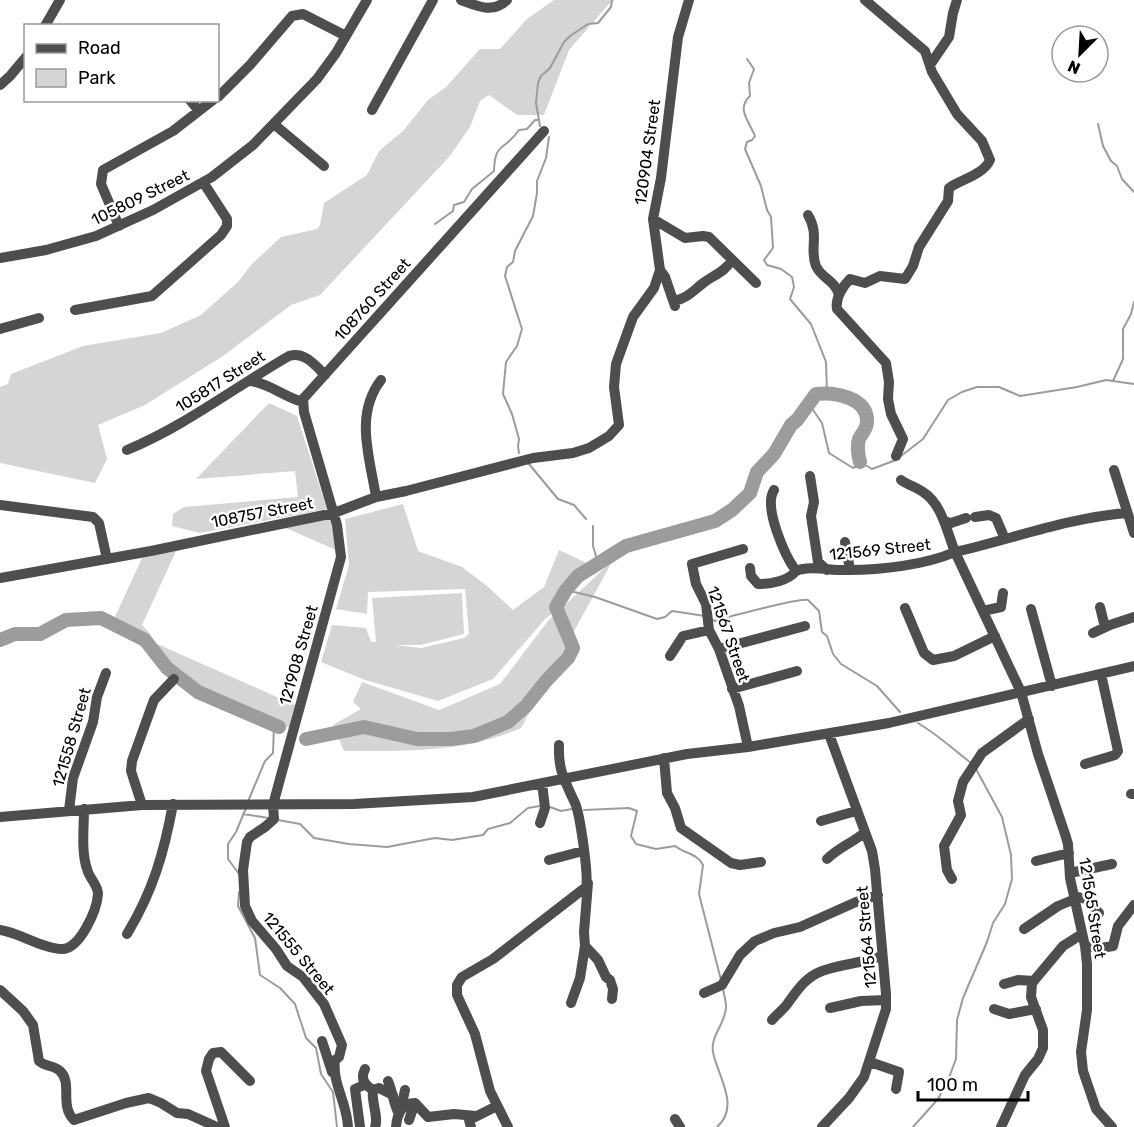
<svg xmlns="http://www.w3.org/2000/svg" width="1134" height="1127" viewBox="0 0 1134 1127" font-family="Rubik,sans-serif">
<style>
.green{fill:#d5d5d5}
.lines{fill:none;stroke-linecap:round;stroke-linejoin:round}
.stream{stroke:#9c9c9c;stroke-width:2}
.river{stroke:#9c9c9c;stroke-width:14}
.minor{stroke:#4e4e4e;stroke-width:10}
.labels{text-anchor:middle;stroke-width:5;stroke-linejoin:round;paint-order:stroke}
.street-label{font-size:16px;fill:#000;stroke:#fff}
</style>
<rect width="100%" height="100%" fill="#fff"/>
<path class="green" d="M554,0H615L608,5L569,50L544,115H517L489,95L480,101L470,127L449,157L320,295L291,305L223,356L145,405L98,425L107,459L95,483L0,463V387L8,384L11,374L83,346L161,333L201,315L238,282L251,265L281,237L317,229L320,225L324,203L367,175L379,151L403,131L428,100L446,87L480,49H500L527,19Z
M269,403L297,416L327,509L200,533L172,526L173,514L184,507L298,497L295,471L196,479Z
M403,504L418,551L462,567L487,586L513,610L544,587L559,550L589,564C576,574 552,595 554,612L545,619L493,679L438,701L365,680L321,662L332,625L366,628L371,642H376L372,598L462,593L464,634L421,645H395L421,648L464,638L469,634L465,589L368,592L367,614L336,609L349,565L345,519Z
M327,518L331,522L338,551L286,528Z
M176,551L142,625L148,631L155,643L295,705L289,728L199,689L169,666L146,638L113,621L142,558Z
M613,560L521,728C465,753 404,751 344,751L333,725L361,709L353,702L362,682L439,710L500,684L548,621Z"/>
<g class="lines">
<path class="stream" d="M747,59L754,69L749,83L750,96C736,109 749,121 755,136L752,140L747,142L745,149L761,186L767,210L771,217L773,248L764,260L767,265L781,269L792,277L794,287L790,299L811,324L826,362L827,393
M1098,124L1103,146L1111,161L1117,166L1122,179L1134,192
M540,126L536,103L538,83L541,76L550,68L564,42L570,36L588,24L598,23L611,7L612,0
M435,224L453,211L454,205L464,202L472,189L494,171C495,141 504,152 519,130L527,129L535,120H538
M1113,381L1123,359V329L1131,314L1134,302
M805,408L811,407L822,423L829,453L853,468L857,466L860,462L872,469L896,460
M519,453L518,446L519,439L512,414L503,394L506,362L517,346L522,329L505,276L507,267L513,262L515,251L533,216L537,193V181L546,158L549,137
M901,456L923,439L948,400L962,392L977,387H999L1020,396L1077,387L1106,380L1134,384
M529,464L558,499L574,505L586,519
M593,526V546L598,563
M566,590L595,597L657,619L665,617L672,611L705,616
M711,619L715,621C727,617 799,598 808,600L819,611L822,632L827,636L833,654L841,664L877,686L900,712
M918,723C938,735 953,749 971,763
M249,799L265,761L273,753L274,725
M550,807L561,811L572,809
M584,810L629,808L637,811L631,836L636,844L656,849L675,846C685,854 697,853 703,865L699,894L721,980
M243,814L269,818
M278,820L300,824L314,838L349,844L387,847L435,838L452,840L483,835L488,829L510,823L528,808L540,806
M239,874L228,859V844L236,832L246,808
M239,892L238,906L255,938L260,975L280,988L295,1004L306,1038L316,1048L321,1074L333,1092L337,1127
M717,1127C741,1106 717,1075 713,1052C710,1036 726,1023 726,1007C726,1001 724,995 723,989
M913,1127L938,1099L948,1080L956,1059L957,1020L963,998L987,942L993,923L1005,904L1012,879L1011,855L1002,817L976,769"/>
<path class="river" d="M0,640L15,634H40L66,620L101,618L145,640L167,668L198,692L279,727
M306,739L364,727L417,739H451L474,736L508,722L526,706L546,681L568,658L573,648L556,607L566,590L578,576L626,546L715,521L732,510L750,493L757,472L774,454L791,425L797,420L816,394C834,392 868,397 867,422C867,429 862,433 859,439C857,445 858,456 860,462"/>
<path class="minor" d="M461,0C477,6 493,14 507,0
M865,0L925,51L932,72L957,114L982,141L990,160C983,175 962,179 949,188L948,201L919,247L913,266L905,279L880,276L865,283L850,279C843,286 835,298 837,309L886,363L889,382L888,399L891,414L903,439L896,456
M45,26L60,0
M930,65L949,37L953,13L957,0
M0,85L10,76L26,57
M218,97L250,65L292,16L303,14L346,36
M190,100L199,111
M372,110L433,0
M275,125L324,166
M808,215C820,235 809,249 816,266C822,279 835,280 839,295
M653,219L685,238L703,236L709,237L756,283
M119,226L101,184L103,170L173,131L213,100
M0,258L46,250L96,236L153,210L212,177L253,145L317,79L336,53L367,0
M674,301C687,298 692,292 702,284C713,275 724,273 732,260
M675,306L665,277L660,270L653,219L661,178L678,37L689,0
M75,310L152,296L221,235L227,226V219L203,182
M0,329L39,318
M250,381C269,383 284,397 303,402
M127,450C185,426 235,387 289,356C304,351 315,365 325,375
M1114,470L1134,533
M810,476L814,502L811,516L818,562L827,570
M901,480C908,485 916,487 923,492C942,504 947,532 955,552C1012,539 1068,518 1126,513
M376,497C370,458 354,415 381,380
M0,505L93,517L99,523L107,559
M975,517L989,515L996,518L1005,539
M944,521L951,523L966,518
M845,542L850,570
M743,549L692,564L696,584L706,604L709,630L719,649L739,706L748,747
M750,568L751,576L758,584C771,584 788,581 796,571C785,556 763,507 774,490
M796,571C811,565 831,571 848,570C881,570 925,565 955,552L1021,692L1038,754L1065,834L1068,844L1070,878L1085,946L1087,964V1010L1081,1052L1083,1071L1096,1109L1112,1127
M0,578L151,551L334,513L376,497L406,491L533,458L573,453L589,448L609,436L619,425L614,387L616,364L633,317L654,288L660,270
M1100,607L1105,627
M905,608L924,653L933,660L954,656L995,636
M1031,609L1052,686
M983,611L1001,607L1003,593
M1093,633L1110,625L1134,617
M719,649L805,626
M670,656L683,636L709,630
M732,689L797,671
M664,758L667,793L675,808L681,828L731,863L740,865L761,862
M1085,764L1115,755L1118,751L1101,674
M1131,794H1134
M142,805L131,771L132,761L154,700L174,679
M69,810L73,778L93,722L97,697L106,673
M0,817L142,805L354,804L473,797L687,754L748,747L889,723L1134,666
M821,821L856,811
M540,823L545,808L542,783
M827,859C838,848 852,843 864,833
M549,860L583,851
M1036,861L1069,853
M1070,873L1112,864
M952,879L947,870L944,846L961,815L958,801L963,782L982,753L1029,719
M588,883L584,932L585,946L598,960L606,977L610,980L613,989L612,999
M1074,896L1086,899L1099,913
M1024,929L1058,906L1075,899
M0,930C18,932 43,949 62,949C80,949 97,910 98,894C98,885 89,878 87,869C81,851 84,828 84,809
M127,934C153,891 164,853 173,804
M1085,946L1101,948L1113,946L1118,926L1134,905
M1004,984L1018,980L1034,981
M0,990L23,1011L33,1025L39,1061C45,1067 54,1065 60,1071C73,1083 59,1105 74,1120L126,1103L149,1098L161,1103L177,1113L188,1114L217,1127
M704,993L722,985L740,955L755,941L774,933L800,927L856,902L878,895
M571,1003L580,978L585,946
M830,1008L861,1001L886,1000
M994,1009L1009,1014L1036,1009
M772,1020C777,1014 784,1009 788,1003C798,989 806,977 822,971C841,964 863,963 882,956
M322,1041L332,1072
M870,1062L899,1072L896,1089
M365,1069C361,1077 363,1083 370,1088
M388,1081C393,1092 393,1103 399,1114
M401,1108L405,1090
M675,1119L680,1127
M409,1120L415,1103
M225,1127L206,1071L209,1059L213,1053L221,1052L250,1081
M348,1127C347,1102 332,1084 335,1060L339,1057L342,1045L324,1004L303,977L287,966L276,949L252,921L245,906L243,870L247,842L250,837L265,827L274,819L273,805L280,779L341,557L337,525L304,412L303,399L544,131
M360,1127L355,1089L366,1084
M375,1127C379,1117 371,1102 373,1090L379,1088L393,1095
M396,1127C397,1115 401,1103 415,1103L428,1117L454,1114L476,1116
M471,1127L469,1120L497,1106
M508,1127L490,1091L475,1034L457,995V985L462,977L493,959L586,887C589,877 580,814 575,803C565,781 558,771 559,745
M822,1127L849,1098L864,1077L886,1009V994L875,869L872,851L829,734
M1001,1127L1025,1075L1038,1059L1043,1048V1030L1031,997L1032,983L1063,946L1082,934"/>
</g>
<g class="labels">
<g class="street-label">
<text transform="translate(647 152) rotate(-82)" y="6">120904 Street</text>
<text transform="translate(140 197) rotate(-26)" y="6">105809 Street</text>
<text transform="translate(372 299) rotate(-48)" y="6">108760 Street</text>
<text transform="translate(220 381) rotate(-32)" y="6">105817 Street</text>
<text transform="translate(262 512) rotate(-11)" y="6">108757 Street</text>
<text transform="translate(880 549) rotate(-6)" y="6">121569 Street</text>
<text transform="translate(729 634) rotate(71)" y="6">121567 Street</text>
<text transform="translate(298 655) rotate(-74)" y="6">121908 Street</text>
<text transform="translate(71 737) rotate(-74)" y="6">121558 Street</text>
<text transform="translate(1093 908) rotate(81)" y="6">121565 Street</text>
<text transform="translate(866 937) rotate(-95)" y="6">121564 Street</text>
<text transform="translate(299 953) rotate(50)" y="6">121555 Street</text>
</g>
</g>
<rect x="24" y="24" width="195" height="78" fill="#ffffff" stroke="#999999" stroke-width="1.5"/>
<rect x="36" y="44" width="30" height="9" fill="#4e4e4e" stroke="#999999" stroke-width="1.5"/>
<text x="78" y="54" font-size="18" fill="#000000">Road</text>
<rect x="36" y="69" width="30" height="18" fill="#d5d5d5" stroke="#999999" stroke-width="1.5"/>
<text x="78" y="84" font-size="18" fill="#000000">Park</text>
<g transform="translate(1080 54) rotate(204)"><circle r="28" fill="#ffffff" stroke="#999999" stroke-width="1.5"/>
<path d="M0-4.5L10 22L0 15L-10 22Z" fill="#000000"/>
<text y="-9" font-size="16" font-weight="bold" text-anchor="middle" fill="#000000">N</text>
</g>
<path d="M918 1091v9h110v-9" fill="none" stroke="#000000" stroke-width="3"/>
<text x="927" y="1091" font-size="18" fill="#000000" stroke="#ffffff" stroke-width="4.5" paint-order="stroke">100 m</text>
</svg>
